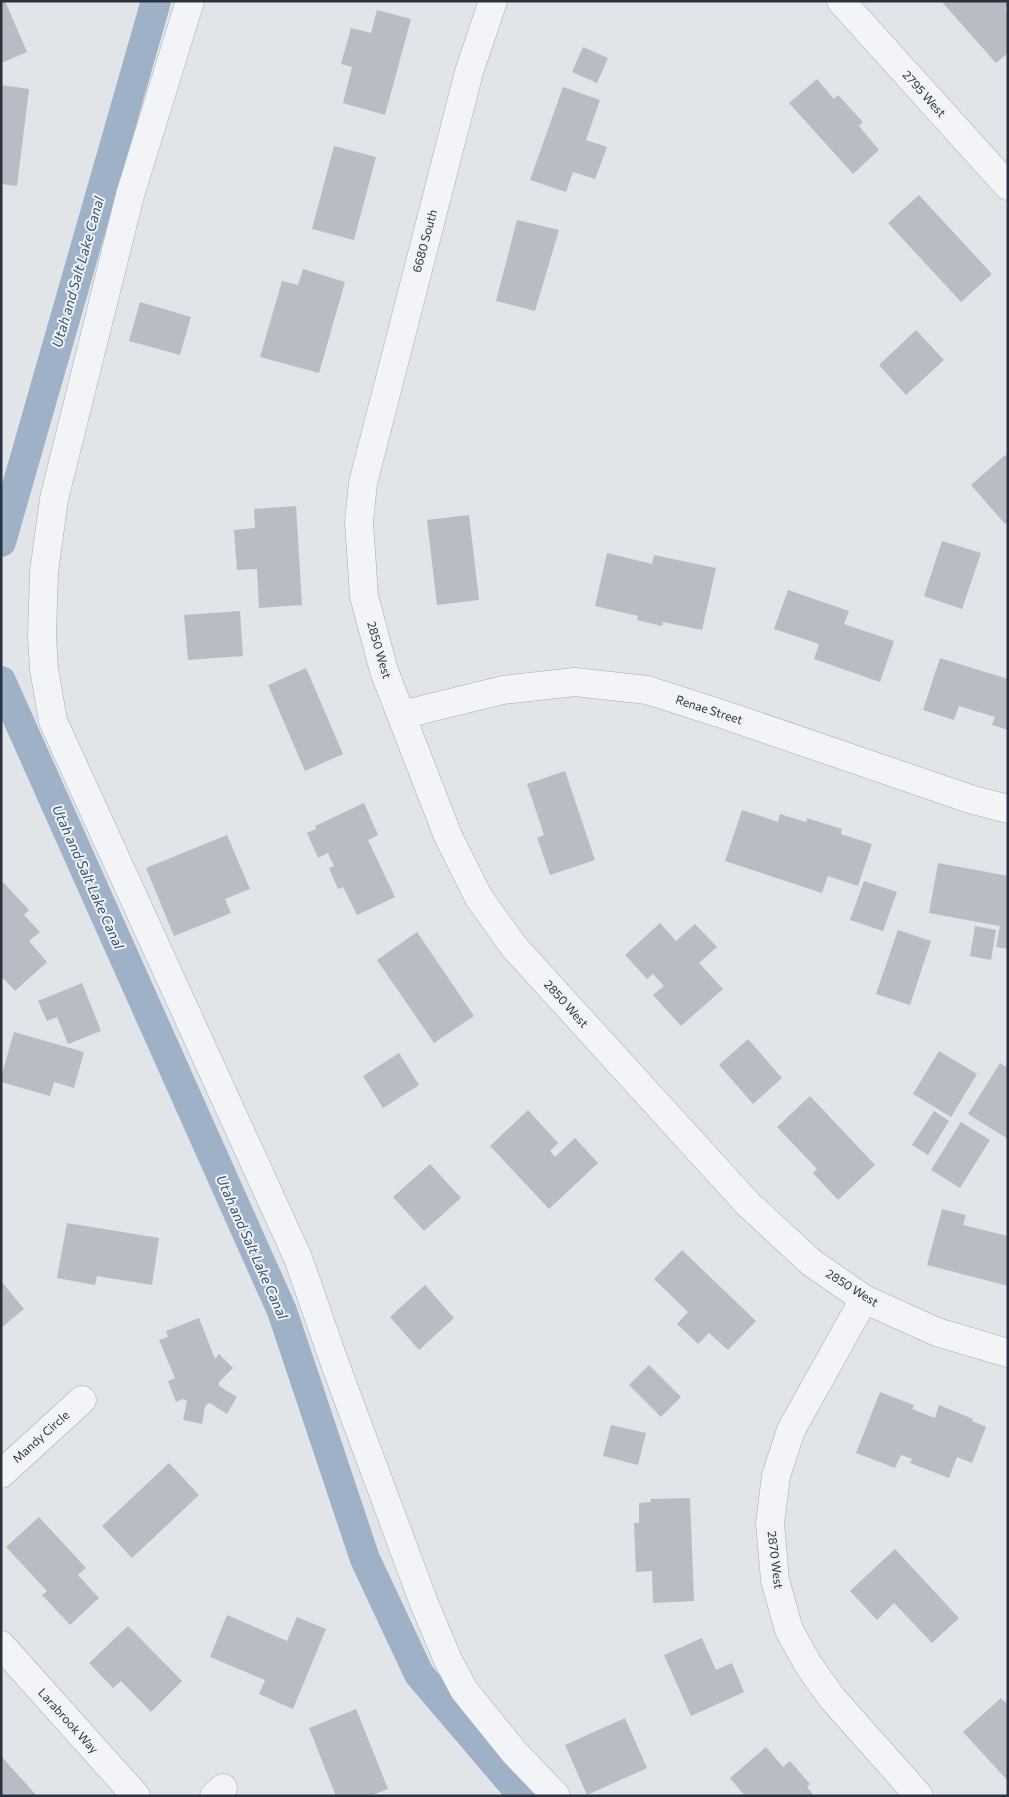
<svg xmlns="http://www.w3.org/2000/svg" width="1009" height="1797" viewBox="0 0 1009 1797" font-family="Commissioner,sans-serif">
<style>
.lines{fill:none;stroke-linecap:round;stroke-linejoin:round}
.canal{stroke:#9eb1c6;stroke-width:30}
.building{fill:#b8bdc5}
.minor-casing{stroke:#a6abb3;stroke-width:29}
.minor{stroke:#f3f4f7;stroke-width:28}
.labels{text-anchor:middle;stroke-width:4;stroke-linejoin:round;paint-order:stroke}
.street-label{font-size:12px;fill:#2a313f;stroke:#f0f3f6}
.water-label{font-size:14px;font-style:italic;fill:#365071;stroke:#f0f3f6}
</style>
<rect width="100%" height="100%" fill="#e1e4e9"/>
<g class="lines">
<path class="canal" d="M1,542L156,1
M1,681L282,1311L365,1559L419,1674L523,1796"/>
</g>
<path class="building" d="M1,1H5L27,52L1,63Z
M941,1H1008V6L1005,9L1008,12V53L996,63Z
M377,10L411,19L385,115L343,103L352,67L341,64L351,28L371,33Z
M583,47L608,58L597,83L572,72Z
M817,79L834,99L838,95L863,122L859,126L879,150L853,174L789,103Z
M1,85L29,89L17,186L1,184Z
M563,87L600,100L586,140L607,147L595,179L573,172L566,192L530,180Z
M334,146L376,157L354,240L312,229Z
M919,195L992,274L961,302L888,223Z
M517,220L559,230L535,311L496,301Z
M303,269L345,282L319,373L260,357L282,281L298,285Z
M140,302L191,317L180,355L129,341Z
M916,330L944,360L906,395L879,365Z
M1005,455L1008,458V522L1005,524L971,485Z
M296,506L302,605L259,608L257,569L237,570L234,530L255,528L254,509Z
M469,515L479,600L437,605L427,520Z
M942,541L981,553L962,609L924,596Z
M607,553L652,564L654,555L716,568L702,630L663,622L662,626L637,620L638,616L595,606Z
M788,590L849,611L844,624L894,641L880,682L814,659L819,644L774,629Z
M240,611L243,656L188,660L184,615Z
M940,658L1008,679V730L992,725L995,717L959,706L954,720L923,710Z
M306,668L343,754L305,771L268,685Z
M565,771L595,860L550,875L537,838L544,835L527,784Z
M364,803L378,835L368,840L395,897L357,915L343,887L338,889L329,868L334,866L328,853L318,858L307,833L316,829L315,826Z
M742,810L778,822L780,814L806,822L807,818L842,829L841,834L872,844L858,886L828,876L822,893L725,861Z
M227,835L250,889L225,899L231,913L174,936L146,868Z
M938,863L1008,876V949L996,947L1000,926L929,913Z
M1,880L29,910L24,915L40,932L29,941L47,962L15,991L1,976Z
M864,881L897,892L883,931L850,920Z
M660,923L676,941L695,924L717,947L699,963L723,989L681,1026L653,995L664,986L653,974L647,979L625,955Z
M975,926L996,930L991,960L970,956Z
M898,930L931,941L910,1005L876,994Z
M417,932L474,1016L434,1043L377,960Z
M82,983L101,1031L68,1044L57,1017L47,1021L38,1001Z
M14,1032L84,1052L74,1088L54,1082L50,1096L1,1082V1077Z
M748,1039L782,1078L753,1104L719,1065Z
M939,1051L977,1074L951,1117L913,1094Z
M399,1053L419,1085L383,1108L363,1076Z
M1000,1063L1008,1068V1139L968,1114Z
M810,1096L875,1165L838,1200L813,1173L817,1169L777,1127Z
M528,1110L558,1143L550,1151L555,1157L575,1138L598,1163L549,1209L490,1146Z
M934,1111L949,1121L928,1155L912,1145Z
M961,1122L990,1140L960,1188L931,1170Z
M430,1164L461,1198L424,1231L393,1197Z
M942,1209L966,1215L963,1225L1008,1236V1286L927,1265Z
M67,1223L159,1238L152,1285L97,1276L95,1285L57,1278Z
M682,1250L756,1321L728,1350L709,1333L698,1344L677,1324L688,1312L654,1279Z
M1,1281L24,1309L1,1328Z
M425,1285L454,1318L419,1350L390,1317Z
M199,1318L215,1359L219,1354L233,1368L219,1382V1386L237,1397L227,1414L210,1403L205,1406L202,1424L183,1420L187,1401L183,1399L176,1402L168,1381L175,1378L159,1340L168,1337L166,1331Z
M649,1365L681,1397L661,1417L629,1385Z
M880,1392L914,1405L912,1409L935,1418L939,1405L973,1419L972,1421L986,1427L972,1463L957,1457L949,1478L910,1463L912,1459L901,1455L895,1468L856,1453Z
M611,1425L646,1433L638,1465L603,1456Z
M169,1463L199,1495L132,1558L102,1526Z
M690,1498L694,1601L653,1603L652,1571L636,1572L634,1523H639V1503L651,1502L650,1499Z
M39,1517L86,1568L78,1575L99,1598L70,1625L42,1595L47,1591L6,1547Z
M895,1549L959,1618L932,1643L894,1603L877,1620L850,1591Z
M227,1615L287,1641L297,1617L326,1629L293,1709L259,1694L265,1680L210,1657Z
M128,1626L182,1681L151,1712L121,1681L113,1688L89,1663Z
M702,1638L716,1670L732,1663L744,1692L691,1716L664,1655Z
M1001,1698L1008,1705V1781L963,1732Z
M356,1709L388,1789L370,1796H336L309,1728Z
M625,1718L647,1768L587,1795L565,1745Z
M766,1747L783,1767L790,1761L810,1784L807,1787L814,1796H745L730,1778Z
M1,1756L37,1796H1Z"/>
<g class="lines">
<defs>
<path id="minor" d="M190,1L130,195L54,499L44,572L42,635L44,669L53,721L298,1258L335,1364L424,1603L448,1660L464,1690L514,1752L556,1796
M493,1L469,72L363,483L359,522L364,596L384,671L448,836L479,898L515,948L748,1204L812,1263L864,1299L937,1332L1008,1353
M841,1L1008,186
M401,715L503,690L575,682L647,690L725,715L973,800L1008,809
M864,1299L791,1430L776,1476L770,1523L775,1580L789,1630L809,1666L832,1698L919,1796
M1,1474L82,1400
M1,1645L136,1796
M214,1796L223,1788"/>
</defs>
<use href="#minor" class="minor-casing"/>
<use href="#minor" class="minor"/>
</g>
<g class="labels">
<g class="street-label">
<text transform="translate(924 94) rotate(48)" y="4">2795 West</text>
<text transform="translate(425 241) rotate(-75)" y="4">6680 South</text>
<text transform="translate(379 650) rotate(74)" y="4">2850 West</text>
<text transform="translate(709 710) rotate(18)" y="4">Renae Street</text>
<text transform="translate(566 1004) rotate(48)" y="4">2850 West</text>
<text transform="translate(852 1288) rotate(32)" y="4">2850 West</text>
<text transform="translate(41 1437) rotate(-42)" y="4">Mandy Circle</text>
<text transform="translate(775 1560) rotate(83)" y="4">2870 West</text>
<text transform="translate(68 1721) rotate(48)" y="4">Larabrook Way</text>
</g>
<g class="water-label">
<text transform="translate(78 272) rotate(-74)" y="5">Utah and Salt Lake Canal</text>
<text transform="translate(88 877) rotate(66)" y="5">Utah and Salt Lake Canal</text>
<text transform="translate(252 1247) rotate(66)" y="5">Utah and Salt Lake Canal</text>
</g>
</g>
<rect width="1009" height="1797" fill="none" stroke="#2a313f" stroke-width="5"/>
</svg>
